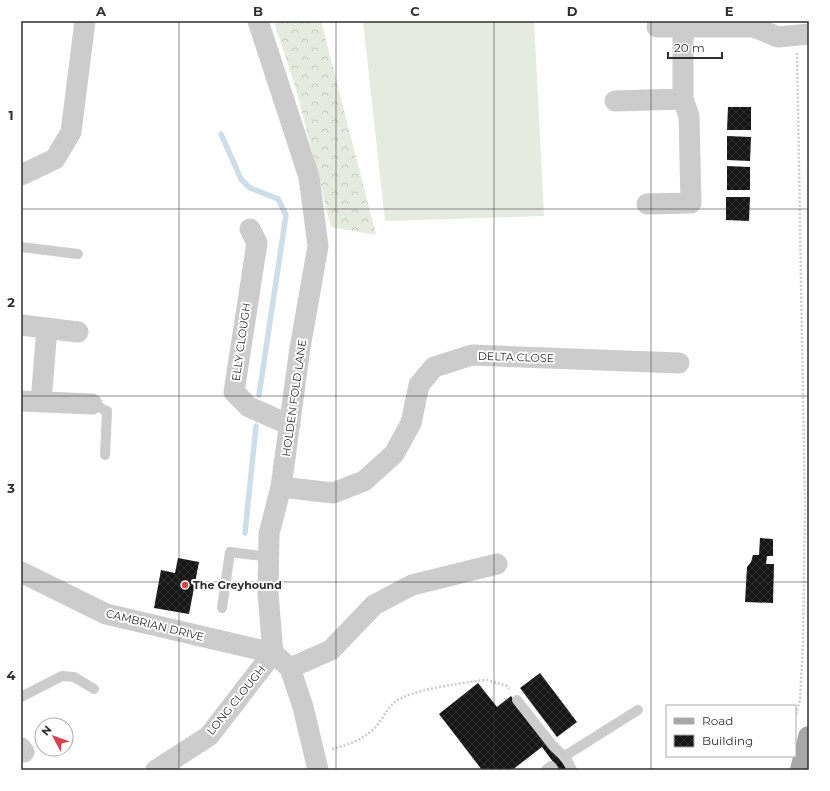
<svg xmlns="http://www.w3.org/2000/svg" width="830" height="791" viewBox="0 0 830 791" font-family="Montserrat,sans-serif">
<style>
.grass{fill:#e5ebdf}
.forest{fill:url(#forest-crowns)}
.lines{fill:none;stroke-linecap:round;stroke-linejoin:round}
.stream{stroke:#cddee9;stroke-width:5.5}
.building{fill:url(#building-cross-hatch)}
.path{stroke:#ccc;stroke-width:2.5;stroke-dasharray:2 2;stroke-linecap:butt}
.lane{stroke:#ccc;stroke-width:10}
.street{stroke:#ccc;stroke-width:21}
.primary{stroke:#a7a7a7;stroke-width:22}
.grid{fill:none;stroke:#2f2f2f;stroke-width:1;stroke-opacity:0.55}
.poi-dot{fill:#d54350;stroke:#fff;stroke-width:1.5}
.labels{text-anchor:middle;stroke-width:4;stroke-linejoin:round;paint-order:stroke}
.street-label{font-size:11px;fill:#2f2f2f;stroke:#fff}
.poi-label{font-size:11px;font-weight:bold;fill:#2f2f2f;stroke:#fff;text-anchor:start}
.neatline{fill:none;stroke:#2f2f2f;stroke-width:1.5}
.grid-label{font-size:13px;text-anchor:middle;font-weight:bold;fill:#2f2f2f}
</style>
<defs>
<pattern id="forest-crowns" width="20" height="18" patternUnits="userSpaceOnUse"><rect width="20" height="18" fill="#e5ebdf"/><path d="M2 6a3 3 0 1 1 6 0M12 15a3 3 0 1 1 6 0" fill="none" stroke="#c5cac0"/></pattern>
<pattern id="building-cross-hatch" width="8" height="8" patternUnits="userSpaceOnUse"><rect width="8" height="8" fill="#161616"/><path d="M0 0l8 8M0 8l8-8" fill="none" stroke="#303030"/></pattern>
</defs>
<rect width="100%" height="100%" fill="#fff"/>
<path class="grass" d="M363,21H534L544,216L385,221Z"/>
<path class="forest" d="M274,21H321L376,235L331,227L298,96Z"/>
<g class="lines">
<path class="stream" d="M221,134L241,179L250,188L278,199L286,215L259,395
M245,533L256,426"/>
</g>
<path class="building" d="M728,107H751V130H727Z
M727,136L751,137L750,161L727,160Z
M727,166L750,167V190H727Z
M726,197H750L749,221L726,220Z
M760,538L773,539V556H767L766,564H774L773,603L745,602L747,567L751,562L753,555H759Z
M178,558L199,562L189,614L154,608L161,570L175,573Z
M540,673L577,722L557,737L520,688Z
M478,683L497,707L511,696L568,770H559L542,747L512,770H482L439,714Z"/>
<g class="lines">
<path class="path" d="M795,718L800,700L803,644L805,508L797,53
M332,749C351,744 369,738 381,720C386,713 389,706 396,701C413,690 455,684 476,681L487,680L507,686L509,689"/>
<path class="lane" d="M21,247L78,254
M92,404L107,411L105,455
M222,608L230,552L269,557
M21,697L62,676L74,677L94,689
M517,700L553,746L566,758
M546,770L551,766L554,770
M572,770L566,758L568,754L638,710"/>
<path class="street" d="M258,21L309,177L318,246L300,348L281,487L269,534L268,593L273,653L290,668L303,707L318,770
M657,27H754L778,37L809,34
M615,101L683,99
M21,175L55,159L71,132L85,21
M647,204L691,203L689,116L683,99V28
M250,229L257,243L234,392L249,407L290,425
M21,325L78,332
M21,401L92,404
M41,402L47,328
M281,487L333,493L364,481L394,454L411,423L419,385L434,367L472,355L679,363
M21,572L106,614L273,653
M290,668L331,650L374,605L412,585L497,564
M21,748L24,752
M156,770L209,736L273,653"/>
<path class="primary" d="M801,770L809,737"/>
</g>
<path class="grid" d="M179,21V770M336,21V770M494,21V770M651,21V770M21,209H809M21,396H809M21,582H809"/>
<circle class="poi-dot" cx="185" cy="585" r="4"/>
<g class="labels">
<g class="street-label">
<text transform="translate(241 342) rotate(-82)" y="4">ELLY CLOUGH</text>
<text transform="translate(516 357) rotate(2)" y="4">DELTA CLOSE</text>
<text transform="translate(294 398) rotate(-82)" y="4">HOLDEN FOLD LANE</text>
<text transform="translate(155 625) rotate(14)" y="4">CAMBRIAN DRIVE</text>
<text transform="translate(236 700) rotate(-51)" y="4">LONG CLOUGH</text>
</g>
<g class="poi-label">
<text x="193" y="589">The Greyhound</text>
</g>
</g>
<rect width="830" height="791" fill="none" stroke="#ffffff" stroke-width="44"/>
<rect x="666" y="705" width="130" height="52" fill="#ffffff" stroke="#acacac"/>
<rect x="674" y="718" width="20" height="6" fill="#a7a7a7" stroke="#acacac"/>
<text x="702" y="725" font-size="12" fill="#2f2f2f">Road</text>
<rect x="674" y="735" width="20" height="12" fill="url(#building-cross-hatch)" stroke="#acacac"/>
<text x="702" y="745" font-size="12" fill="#2f2f2f">Building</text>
<g transform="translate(54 737) rotate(311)"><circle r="19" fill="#ffffff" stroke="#acacac"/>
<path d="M0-3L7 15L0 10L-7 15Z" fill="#d54350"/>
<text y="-6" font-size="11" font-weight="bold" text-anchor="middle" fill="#2f2f2f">N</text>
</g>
<path d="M668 52v6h54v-6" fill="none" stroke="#2f2f2f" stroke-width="2"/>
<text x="674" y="52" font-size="12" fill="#2f2f2f" stroke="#ffffff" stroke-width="3" paint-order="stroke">20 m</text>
<rect x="22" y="22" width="786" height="747" class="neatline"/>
<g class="grid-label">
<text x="101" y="16">A</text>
<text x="258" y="16">B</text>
<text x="415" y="16">C</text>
<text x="572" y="16">D</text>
<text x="729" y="16">E</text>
<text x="11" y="120">1</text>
<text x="11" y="307">2</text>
<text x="11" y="493">3</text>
<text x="11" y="680">4</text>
</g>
</svg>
